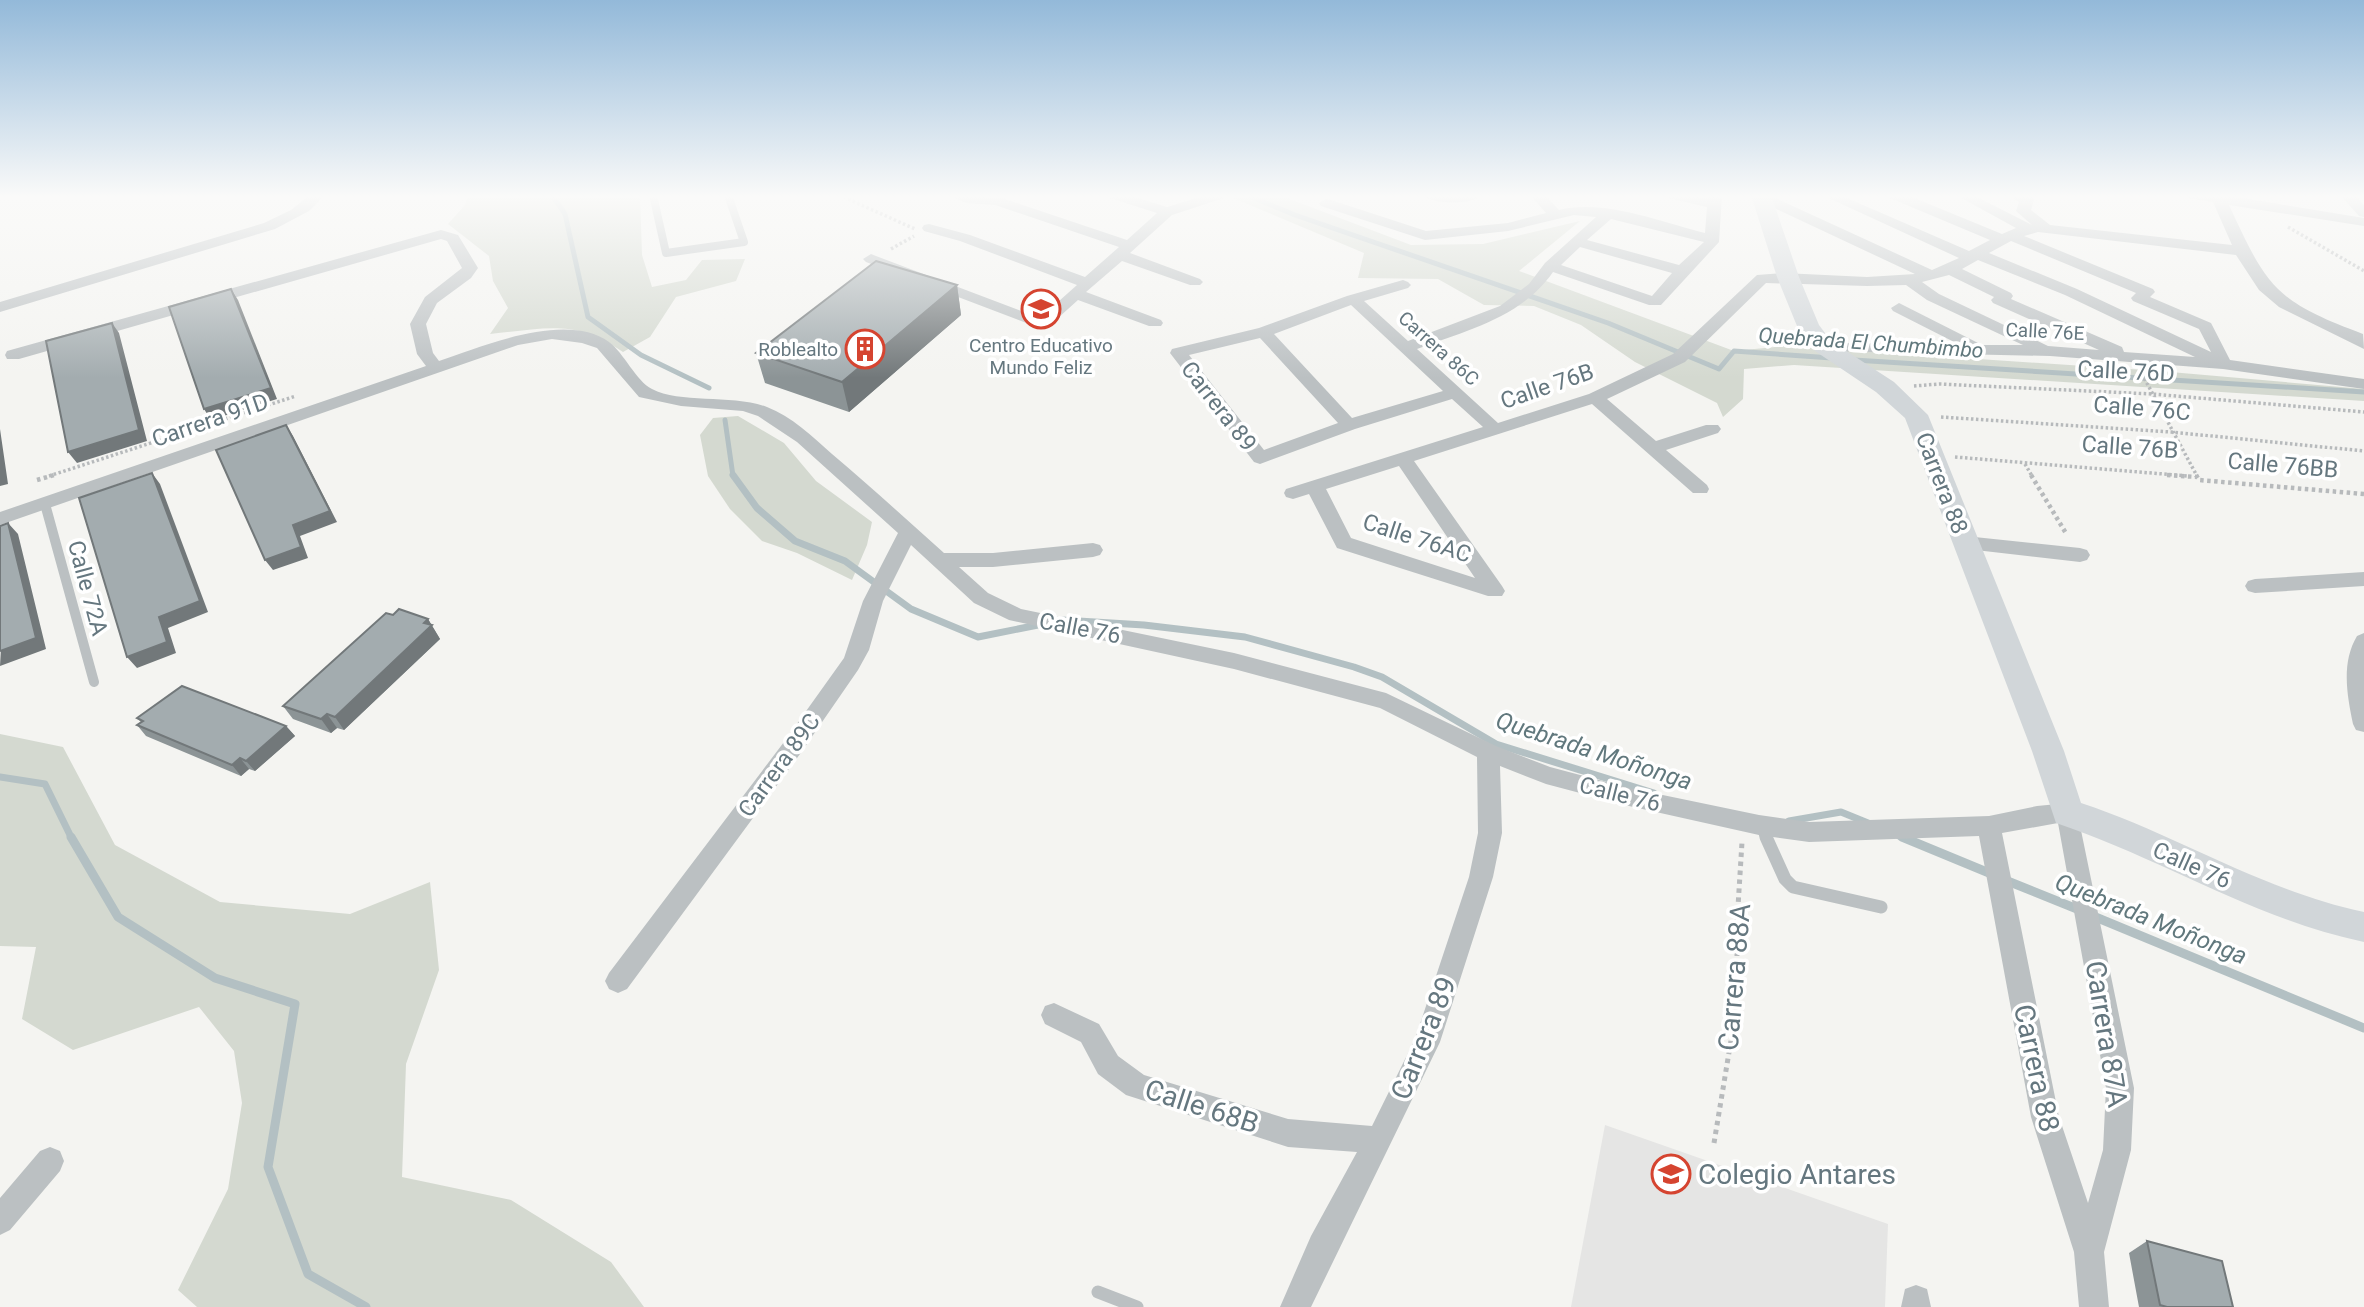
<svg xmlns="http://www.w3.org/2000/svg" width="2364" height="1307" viewBox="0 0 2364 1307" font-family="Roboto,sans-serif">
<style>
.built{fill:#e5e5e4}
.green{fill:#d4d9d0}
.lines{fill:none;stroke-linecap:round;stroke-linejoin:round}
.stream-far2{stroke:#b3c0c3;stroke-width:5}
.stream-far1{stroke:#b3c0c3;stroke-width:7}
.stream{stroke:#b3c0c3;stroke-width:9}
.path-far2{stroke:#b7babc;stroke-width:3.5;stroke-dasharray:2.5 2.5;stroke-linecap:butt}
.path-far1{stroke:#b7babc;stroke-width:4.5;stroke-dasharray:3.5 3.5;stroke-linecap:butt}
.path{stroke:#b7babc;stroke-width:5;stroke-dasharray:4.5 4.5;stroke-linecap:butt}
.lane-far2{stroke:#bbc0c2;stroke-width:8}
.lane-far1{stroke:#bbc0c2;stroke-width:10}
.lane{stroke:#bbc0c2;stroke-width:13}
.street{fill:#bbc0c2;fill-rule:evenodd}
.secondary{fill:#d1d6d9;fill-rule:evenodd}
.wall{fill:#8c9496}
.shaded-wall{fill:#72787a}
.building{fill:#a3acaf;stroke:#72787a;stroke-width:2}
.labels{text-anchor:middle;stroke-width:7;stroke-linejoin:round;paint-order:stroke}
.far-street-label{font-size:19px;fill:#65777f;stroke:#fff}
.far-poi-label{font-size:19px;fill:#65777f;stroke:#fff}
.far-water-label{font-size:21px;font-style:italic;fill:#61787d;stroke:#fff}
.street-label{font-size:23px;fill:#65777f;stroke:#fff}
.water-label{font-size:24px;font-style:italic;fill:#61787d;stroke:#fff}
.near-street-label{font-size:28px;fill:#65777f;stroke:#fff}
.near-poi-label{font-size:28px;fill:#65777f;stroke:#fff;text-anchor:start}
</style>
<rect width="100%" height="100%" fill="#f4f4f1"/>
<path class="built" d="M1605,1125L1888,1224L1885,1307H1571Z"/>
<path class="green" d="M469,195H640L642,255L652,287L686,280L702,260L745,259L736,281L676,297L650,337L623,352C575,318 544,329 490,334L508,308L493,281L489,256L448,224L465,205Z
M1226,195H1279L1411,245L1483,244L1580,221L1519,271L1734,351L1785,346L2159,371L2364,389V401L1794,365L1744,369L1743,399L1723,417L1717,403L1635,362L1581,325L1534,306L1484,305L1438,279L1358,278L1364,253Z
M738,416L784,443L816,481L872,522L867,545L852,580L797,553L762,541L730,509L708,476L700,435L713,418Z
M0,734L63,747L115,845L220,902L350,914L430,882L439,970L406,1064L402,1177L511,1200L611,1262L644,1307H197L178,1290L228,1189L242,1103L234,1051L199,1007L73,1050L22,1019L36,947L0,946Z"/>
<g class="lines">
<path class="stream-far2" d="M552,195L565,214L588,317L641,355L709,388
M1247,195L1295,215L1608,323L1719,369L1734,351L1832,358
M1854,360L2364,392
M725,420L733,476"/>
<path class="stream-far1" d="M733,475L757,508L795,541L845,561L911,609L978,637L1043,624
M1062,620L1144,625L1245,637L1354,667L1382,677L1496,744L1654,793
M0,777L45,784L72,839
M1789,821L1841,812L1868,823
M1899,836L1906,839"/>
<path class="stream" d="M71,837L118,917L215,978L295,1004L268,1167L308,1274L366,1307
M1902,837L1994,875
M2005,880L2082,911
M2093,916L2364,1028"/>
<path class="path-far2" d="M839,195L915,229
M2288,227L2364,271
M891,249L914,236
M2142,374L2197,476
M1914,386L1939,384L2152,394L2364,412
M1941,417L2171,432L2364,451
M1955,457L2188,476
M2025,464L2032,476
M49,476L296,396"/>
<path class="path-far1" d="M2031,475L2067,535
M2167,475L2197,477
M2196,475L2199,480L2364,494
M37,480L54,475"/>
<path class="path" d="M1714,1143L1737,1004V923L1742,842"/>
<path class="lane-far2" d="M653,195L666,253L744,242L728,195"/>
<path class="lane-far1" d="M45,504L94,682
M1760,825L1766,839"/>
<path class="lane" d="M1766,837L1785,879L1793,887L1881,907
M1098,1292L1137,1307"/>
<path class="street" d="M310,195H325L309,211L275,229L0,312V302L264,223L291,210Z
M948,195L1002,198L1127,240L1157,213L1110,198L1108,195H1128L1167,207L1206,195H1226L1224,198L1172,215L1130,253L1200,279L1203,282L1200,285H1190L1122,261L1086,292L1161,320L1163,323L1161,326H1149L1078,300L1048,327L1042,329L866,262L863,259L871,254L876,256L1040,318L1077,285L960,241L924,231L922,228L924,225L929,224L970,235L1085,277L1119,247L995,205L966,203Z
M1422,195H1483C1471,205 1434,205 1422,195Z
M1530,195H1545L1559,210C1605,199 1660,222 1705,233L1707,207L1668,198L1666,195H1690L1708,199V195H1722L1719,242L1661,305H1649L1553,272C1521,318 1467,330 1417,349L1498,423L1589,394L1673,354L1757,275L1783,273L1867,277L1915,274L1757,200L1756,195H1769L1932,270L1959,258L1822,195H1840L1969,251L1990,240L1890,198L1888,195H1907L2002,234L2016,228L1956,195H1973L2032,225L2016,211L2019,202L2008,195L2032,197L2034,200L2031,210L2050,225L2232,245L2213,202L2188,198L2186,195H2224L2364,218V226L2229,205C2267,287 2274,301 2363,334L2364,349L2279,307L2259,290L2236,255L2038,232L2024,236L2153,289L2155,292L2150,297L2211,323L2230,360L2364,379V389L2223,369L2050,356L1823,351L1815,346L1817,343L1958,344L1893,311L1891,308L1899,303L1982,345H2023L1927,300L1906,285L1867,286L1766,283L1685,362L1607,399L1656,441L1706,425H1718L1721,429L1718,433L1666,450L1707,485L1709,489L1707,493H1693L1592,404L1414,461L1502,586L1505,591L1502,596H1488L1337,548L1309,494L1293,499L1286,497L1284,493L1286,489L1483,427L1452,399L1355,429L1260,464L1254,462L1170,353L1172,349L1259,328L1347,296L1403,280L1408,282L1411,285L1408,288L1364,301L1408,341L1500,306L1529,284L1545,263L1596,217L1574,215L1508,231L1425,240L1321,206L1319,203L1326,199L1331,200L1426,231L1508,223L1546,213ZM1611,219L1704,242L1679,265L1587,240ZM2011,241L2136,293L2131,298L2133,301L2199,329L2211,352L2077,289L1989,253ZM1580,247L1672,273L1652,296L1561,265ZM1978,260L2065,295L2195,357L2124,352L2122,347L2011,299L2013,296L2011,293L1962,269ZM1949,275L1994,297L1991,300L1993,303L2099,350L2048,346L1939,294L1922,282ZM1351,305L1443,391L1352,418L1274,334ZM1260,338L1338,423L1264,450L1189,355ZM1399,466L1475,578L1351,538L1326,489Z
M2340,195H2355L2364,205V217L2359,216Z
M441,230L458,235L478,268L471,278L437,303L426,324L433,353L439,361C483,346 566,311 609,342C624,353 636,381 652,389C680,404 733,394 767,407C791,416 813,437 832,454C870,486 907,520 944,553H993L1093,543L1100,545L1103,550L1100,555L1093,557L993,567H959L988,593L1021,609L1234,653L1386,693L1496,746L1550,767L1629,788L1759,815L1809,822L1989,816L2037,806L2068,803L2076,806L2134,1088L2131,1150L2104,1252L2109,1307H2079L2074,1252L2031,1117L1979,836L1809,842L1759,835L1629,806L1546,784L1500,766L1502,833L1493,877L1440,1042L1311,1307H1280L1311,1236L1357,1152L1288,1147L1126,1095L1098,1074L1081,1042L1045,1024L1041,1015L1045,1006L1054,1003L1099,1024L1118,1056L1144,1075L1288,1119L1372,1126L1415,1039L1469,877L1478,833L1477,757L1380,708L1234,669L1009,620L974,603L911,545L883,601L869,650L858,670L800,754L627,989L618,993L609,989L605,981L609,973L784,742L844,658L863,601L898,533L797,442L758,416L743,411L681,406L639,397L597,348L582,343L552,339L518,345L0,525V512L426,366L417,354L410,324L425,297L462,268L447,241L441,239L19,359H7L5,355L7,351ZM2058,823L2106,1088L2103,1150L2088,1203L2059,1117L2002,833Z
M1965,536L2080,548L2087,550L2090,555L2087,560L2080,562L1958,548L1955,543L1958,538Z
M2364,572V586L2255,593L2248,591L2245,586L2248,581L2255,579Z
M2364,633V732L2356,730L2353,724C2347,695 2341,663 2357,636Z
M50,1147L60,1151L64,1161L60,1171L10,1230L0,1235V1198L40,1151Z
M1916,1285L1927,1289L1931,1307H1901L1905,1289Z"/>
<path class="secondary" d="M1751,195H1771L1799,277L1819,325L1831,341L1894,382L1928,415L2064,751L2081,803C2178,835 2263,891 2364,912V942C2254,919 2161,858 2056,823L2032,751L1905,418L1876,392L1815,351L1797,326L1777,277Z"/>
</g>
<path class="wall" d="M957,285L961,315L849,412L765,383L756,353Z
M393,615L428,619L440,639L344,730L337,728L331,733L293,719L283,706Z
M137,718L286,726L295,736L255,771L249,769L241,776L146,736L137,725L141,722Z
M2147,1241L2233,1307H2139L2129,1253Z"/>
<path class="shaded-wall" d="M957,285L961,315L849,412L842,382Z
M231,289L238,300L277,399L211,420L204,409Z
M112,323L119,333L147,441L77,463L68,452Z
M286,425L293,436L337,522L300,536L308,558L273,570L265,560L293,525Z
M0,429L8,484L0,486Z
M152,473L160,484L208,612L168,628L176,653L137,668L127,657L159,617Z
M8,523L18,534L46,649L0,666Z
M428,619L440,639L344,730L335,717Z
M327,714L337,728L331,733L321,719Z
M286,726L295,736L255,771L246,761Z
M240,758L249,769L241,776L232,765Z"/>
<path class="building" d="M876,261L957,285L842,382L756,353Z
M231,289L271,388L204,409L169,307Z
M112,323L139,430L68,452L46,341Z
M286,425L330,511L293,525L301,547L265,560L216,450Z
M152,473L200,601L159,617L167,642L127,657L79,498Z
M8,523L36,638L0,651V526Z
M399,609L428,619L424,623L432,625L335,717L327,714L321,719L283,706L386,613L393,615Z
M182,686L286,726L246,761L240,758L232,765L137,725L143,721L137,718Z
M2147,1241L2222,1261L2233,1307H2167L2160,1305Z"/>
<linearGradient id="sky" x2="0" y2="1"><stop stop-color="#93b9d9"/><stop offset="0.52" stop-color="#fafaf9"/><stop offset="1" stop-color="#fafaf9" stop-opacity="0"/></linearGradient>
<rect width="2364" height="378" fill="url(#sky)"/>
<defs>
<symbol id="school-ring" viewBox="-11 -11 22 22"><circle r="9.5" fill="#fff" stroke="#d54430" stroke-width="1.5"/><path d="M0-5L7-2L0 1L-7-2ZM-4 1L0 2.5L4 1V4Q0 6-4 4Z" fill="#d54430"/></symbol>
<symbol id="building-ring" viewBox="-11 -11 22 22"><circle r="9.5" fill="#fff" stroke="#d54430" stroke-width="1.5"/><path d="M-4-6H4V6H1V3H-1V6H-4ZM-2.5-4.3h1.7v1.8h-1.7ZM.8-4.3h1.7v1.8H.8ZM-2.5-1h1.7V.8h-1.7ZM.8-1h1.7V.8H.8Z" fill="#d54430"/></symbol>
</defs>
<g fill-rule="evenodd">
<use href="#school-ring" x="1019" y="287" width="44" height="44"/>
<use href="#building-ring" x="843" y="327" width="44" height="44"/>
<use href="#school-ring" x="1649" y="1152" width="44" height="44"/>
</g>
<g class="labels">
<g class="far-street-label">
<text transform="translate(2045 331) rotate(3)" y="7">Calle 76E</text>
<text transform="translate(1439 348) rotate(42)" y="7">Carrera 86C</text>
</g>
<g class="far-poi-label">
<text x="1041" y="352">Centro Educativo<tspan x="1041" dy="22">Mundo Feliz</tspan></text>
<text x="838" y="356" text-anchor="end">Roblealto</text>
</g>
<g class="far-water-label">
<text transform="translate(1871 343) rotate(4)" y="7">Quebrada El Chumbimbo</text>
</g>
<g class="street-label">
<text transform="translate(2126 371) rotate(3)" y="8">Calle 76D</text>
<text transform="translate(1547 386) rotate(-19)" y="8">Calle 76B</text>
<text transform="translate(1219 406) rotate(52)" y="8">Carrera 89</text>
<text transform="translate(2142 408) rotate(5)" y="8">Calle 76C</text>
<text transform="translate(210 420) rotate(-19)" y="8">Carrera 91D</text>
<text transform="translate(2130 447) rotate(4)" y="8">Calle 76B</text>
<text transform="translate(2283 465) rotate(5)" y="8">Calle 76BB</text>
<text transform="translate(1942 483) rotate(69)" y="8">Carrera 88</text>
<text transform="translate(1417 538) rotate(18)" y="8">Calle 76AC</text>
<text transform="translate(88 588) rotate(75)" y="8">Calle 72A</text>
<text transform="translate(1080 628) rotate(11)" y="8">Calle 76</text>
<text transform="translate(779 765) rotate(-54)" y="8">Carrera 89C</text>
<text transform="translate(1620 794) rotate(14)" y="8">Calle 76</text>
<text transform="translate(2192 865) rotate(24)" y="8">Calle 76</text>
</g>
<g class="water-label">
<text transform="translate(1594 751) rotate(18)" y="8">Quebrada Moñonga</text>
<text transform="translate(2151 919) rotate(22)" y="8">Quebrada Moñonga</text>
</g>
<g class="near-street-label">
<text transform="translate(1734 977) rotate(-85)" y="10">Carrera 88A</text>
<text transform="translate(2107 1034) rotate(81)" y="10">Carrera 87A</text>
<text transform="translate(1423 1038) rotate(-68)" y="10">Carrera 89</text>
<text transform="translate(2037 1068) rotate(78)" y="10">Carrera 88</text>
<text transform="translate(1202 1106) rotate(18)" y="10">Calle 68B</text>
</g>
<g class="near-poi-label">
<text x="1698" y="1184">Colegio Antares</text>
</g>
</g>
</svg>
